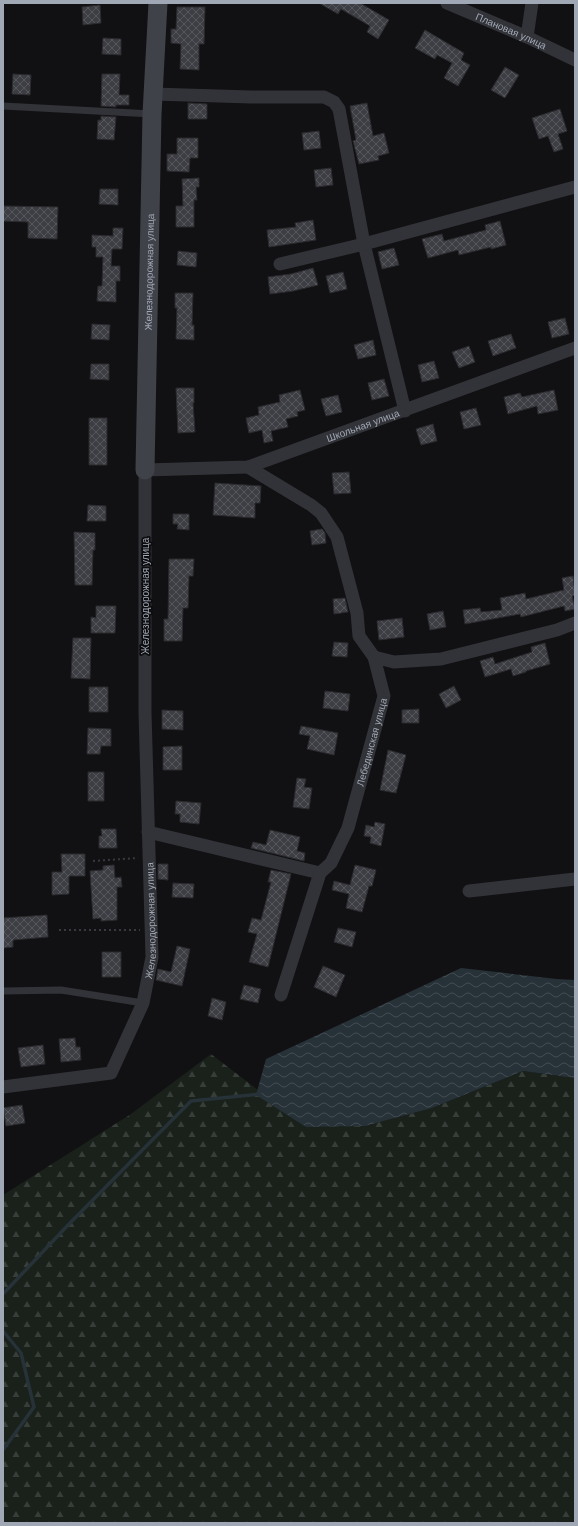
<svg xmlns="http://www.w3.org/2000/svg" width="578" height="1526" viewBox="0 0 578 1526" font-family="Helvetica,sans-serif">
<style>
.forest{fill:url(#forest-firs)}
.water{fill:url(#water-waves)}
.lines{fill:none;stroke-linecap:round;stroke-linejoin:round}
.stream{stroke:#273138;stroke-width:3.5}
.building{fill:url(#building-cross-hatch);stroke:#2b2b2f}
.path{stroke:#383a40;stroke-width:2;stroke-dasharray:2 3;stroke-linecap:butt}
.lane{stroke:#323338;stroke-width:7}
.street{stroke:#323338;stroke-width:13}
.secondary{stroke:#404249;stroke-width:19}
.labels{text-anchor:middle;stroke-width:3.5;stroke-linejoin:round;paint-order:stroke}
.street-label{font-size:10px;fill:#a1a8b5;stroke:#0c0c0e}
</style>
<defs>
<pattern id="forest-firs" width="22" height="20" patternUnits="userSpaceOnUse"><rect width="22" height="20" fill="#19211a"/><path d="M5 1l3.5 6h-7zM16 11l3.5 6h-7z" fill="#373e39"/></pattern>
<pattern id="water-waves" width="16" height="10" patternUnits="userSpaceOnUse"><rect width="16" height="10" fill="#273138"/><path d="M0 5q4-4 8 0t8 0" fill="none" stroke="#434c53"/></pattern>
<pattern id="building-cross-hatch" width="8" height="8" patternUnits="userSpaceOnUse"><rect width="8" height="8" fill="#3d3e43"/><path d="M0 0l8 8M0 8l8-8" fill="none" stroke="#56575c"/></pattern>
</defs>
<rect width="100%" height="100%" fill="#111113"/>
<path class="forest" d="M211,1054L306,1127L365,1126L432,1108L523,1071L575,1078V1523H3V1195L131,1114Z"/>
<path class="water" d="M461,968L557,979L575,980V1078L523,1071L432,1108L365,1126L306,1127L256,1095L266,1059Z"/>
<g class="lines">
<path class="stream" d="M3,1294L70,1223L191,1101L260,1094
M3,1331L21,1353L34,1407L3,1450"/>
</g>
<path class="building" d="M319,3H360L389,20L378,39L367,32L370,26L341,9L338,14Z
M100,5L101,23L83,25L82,7Z
M177,7H205L204,44H199V70L180,69L181,44L171,43V29H176Z
M425,30L464,53L461,60L470,65L458,86L444,78L452,63L437,55L435,59L415,48Z
M103,38L121,39V55L102,54Z
M505,67L519,75L505,98L491,90Z
M13,74L31,75L30,95L12,94Z
M102,74H120L119,95H129V105H116V107L101,106Z
M188,103L207,104V119H188Z
M367,103L373,136L384,133L389,153L378,156L379,160L359,164L353,141L356,140L350,106Z
M560,109L567,131L558,134L563,149L554,152L548,136L539,139L532,118Z
M101,116L116,117L114,140L97,139L98,120H101Z
M319,131L321,148L304,150L302,133Z
M177,138H198V158H190L189,172L167,171V154H177Z
M331,168L333,185L316,187L314,170Z
M199,178V187H196L197,200H194V227H176V206H183L182,179Z
M100,189H118V205L99,204Z
M3,206L58,207L57,239L28,238V222L3,221Z
M313,220L316,240L269,247L267,230L296,227L295,223Z
M500,221L506,245L491,249V247L459,255L458,250L428,258L422,239L442,234L444,241L486,230L485,225Z
M113,228H123L122,249H112L111,266H120V281H116V302L97,301L98,286H102L103,257H96V247H92V235L113,236Z
M394,248L399,265L382,269L378,252Z
M178,251L197,253L196,267L177,265Z
M313,268L318,285L293,291L270,294L268,277L291,274Z
M343,272L347,289L330,293L326,276Z
M175,293H193L192,325H194V340L176,339L177,308H175Z
M565,318L569,334L552,338L548,322Z
M92,324L110,325L109,340L91,339Z
M511,334L516,348L493,356L488,341Z
M373,340L376,355L358,359L354,345Z
M469,346L475,362L459,368L452,352Z
M434,361L439,378L422,382L418,365Z
M91,364H109V380L90,379Z
M384,379L389,396L372,400L368,383Z
M176,388H194V403H193L195,432L178,433Z
M300,390L305,410L297,412L298,416L286,419L288,427L271,431L273,441L264,443L262,430L249,433L246,418L259,415L258,407L280,402L279,395Z
M554,390L558,410L538,414L537,406L508,414L504,397L520,393L522,397Z
M338,395L342,412L326,416L321,399Z
M476,408L481,425L464,429L460,412Z
M89,418H107V465H89Z
M433,424L437,441L421,445L416,429Z
M349,472L351,493L334,494L332,473Z
M215,483L261,486L260,503H255V518L213,515Z
M88,505L106,506V521H87Z
M173,514H189V530L177,529L178,524H173Z
M322,529L325,533L326,543L312,545L310,531Z
M74,532L95,533V550H93L92,585H75Z
M169,559H194L193,576H189L188,608H183L182,641H164V619H168Z
M573,576L575,595L572,596L575,609L565,611L564,606L521,617L520,614L465,624L463,610L480,608L481,612L502,610L500,598L525,593L526,599L564,590L562,578Z
M345,598L348,612L334,614L333,599Z
M96,606H116L115,633H91V617L96,618Z
M443,611L446,627L430,630L427,614Z
M402,618L404,637L379,640L377,621Z
M73,638H91L90,679L71,678Z
M334,642L348,643L347,657L332,656Z
M545,643L550,664L526,671V672L513,676L511,669L485,677L480,661L493,657L495,664L532,652L531,647Z
M454,686L461,700L446,708L439,694Z
M89,687H108V712H89Z
M325,691L350,694L348,711L323,708Z
M419,709V723H402V710Z
M162,710L183,711V730L162,729Z
M301,726L338,733L334,755L307,749L310,736L299,734Z
M88,728L111,729V746H101L100,754H87Z
M182,746V770H163V747Z
M388,750L406,755L396,793L380,790Z
M88,772H104V801H88Z
M297,778L306,779L304,787L312,788L309,809L293,807Z
M176,801L201,803L199,824L180,822V814H175Z
M375,822L385,824L381,846L370,843L371,837L364,836L366,825L374,827Z
M101,829H116L117,848H99V836H102Z
M270,830L300,837L297,851L305,853L304,861L251,848L253,842L266,845Z
M61,854H85V876H69V894L52,895V872H62Z
M158,864H168V880L158,879Z
M114,865L115,878L121,877L122,887H117V920L101,921V918L93,919L90,871L103,870V866Z
M355,865L376,870L372,886H369L362,912L346,908L349,894L332,890L334,881L350,885Z
M271,870L291,874L268,967L249,962L257,934L248,932L252,918L261,920L271,882H268Z
M173,883L194,884L193,898L172,897Z
M47,915L48,937L13,940V947L3,948V918Z
M338,928L356,932L352,947L334,942Z
M177,946L190,949L182,986L156,980L158,969L171,972Z
M102,952H121V977H102Z
M323,966L345,975L336,997L314,987Z
M244,985L261,989L258,1003L240,999Z
M212,998L226,1002L222,1020L208,1016Z
M75,1038L76,1047H80L81,1060L61,1062L59,1039Z
M43,1045L45,1064L21,1067L18,1048Z
M22,1105L25,1123L6,1126L3,1108Z"/>
<g class="lines">
<path class="path" d="M93,861L138,858
M59,930H140"/>
<path class="lane" d="M3,106L152,114
M4,991L61,990L143,1003"/>
<g class="street">
<path id="s1" d="M447,3L527,37L575,60"/>
<path d="M527,37L532,3"/>
<path d="M153,94L251,97H324L334,102L339,109L364,244L405,411"/>
<path d="M280,264L364,244L575,187"/>
<path d="M248,467L311,505L321,513L337,537L357,613L359,636L374,657"/>
<path d="M148,832L320,873"/>
<path d="M469,891L575,879"/>
<path id="s2" d="M281,995L320,873L331,863L348,828L384,696L374,657L394,662L441,659L557,630L575,623"/>
<path id="s3" d="M3,1087L111,1073L143,1003L152,957L145,712V470L248,467L575,348"/>
</g>
<path class="secondary" id="s4" d="M145,470L152,114L158,3"/>
</g>
<g class="labels">
<g class="street-label">
<text dy="4" stroke="none"><textPath href="#s1" startOffset="70">Плановая улица</textPath></text>
<text dy="4" stroke="none"><textPath href="#s4" startOffset="198">Железнодорожная улица</textPath></text>
<text dy="4" stroke="none"><textPath href="#s3" startOffset="945">Школьная улица</textPath></text>
<text transform="translate(145 596) rotate(-90)" y="4">Железнодорожная улица</text>
<text dy="4" stroke="none"><textPath href="#s2" startOffset="271">Лебединская улица</textPath></text>
<text dy="4" stroke="none"><textPath href="#s3" startOffset="269">Железнодорожная улица</textPath></text>
</g>
</g>
<rect width="578" height="1526" fill="none" stroke="#a1a8b5" stroke-width="8"/>
</svg>
